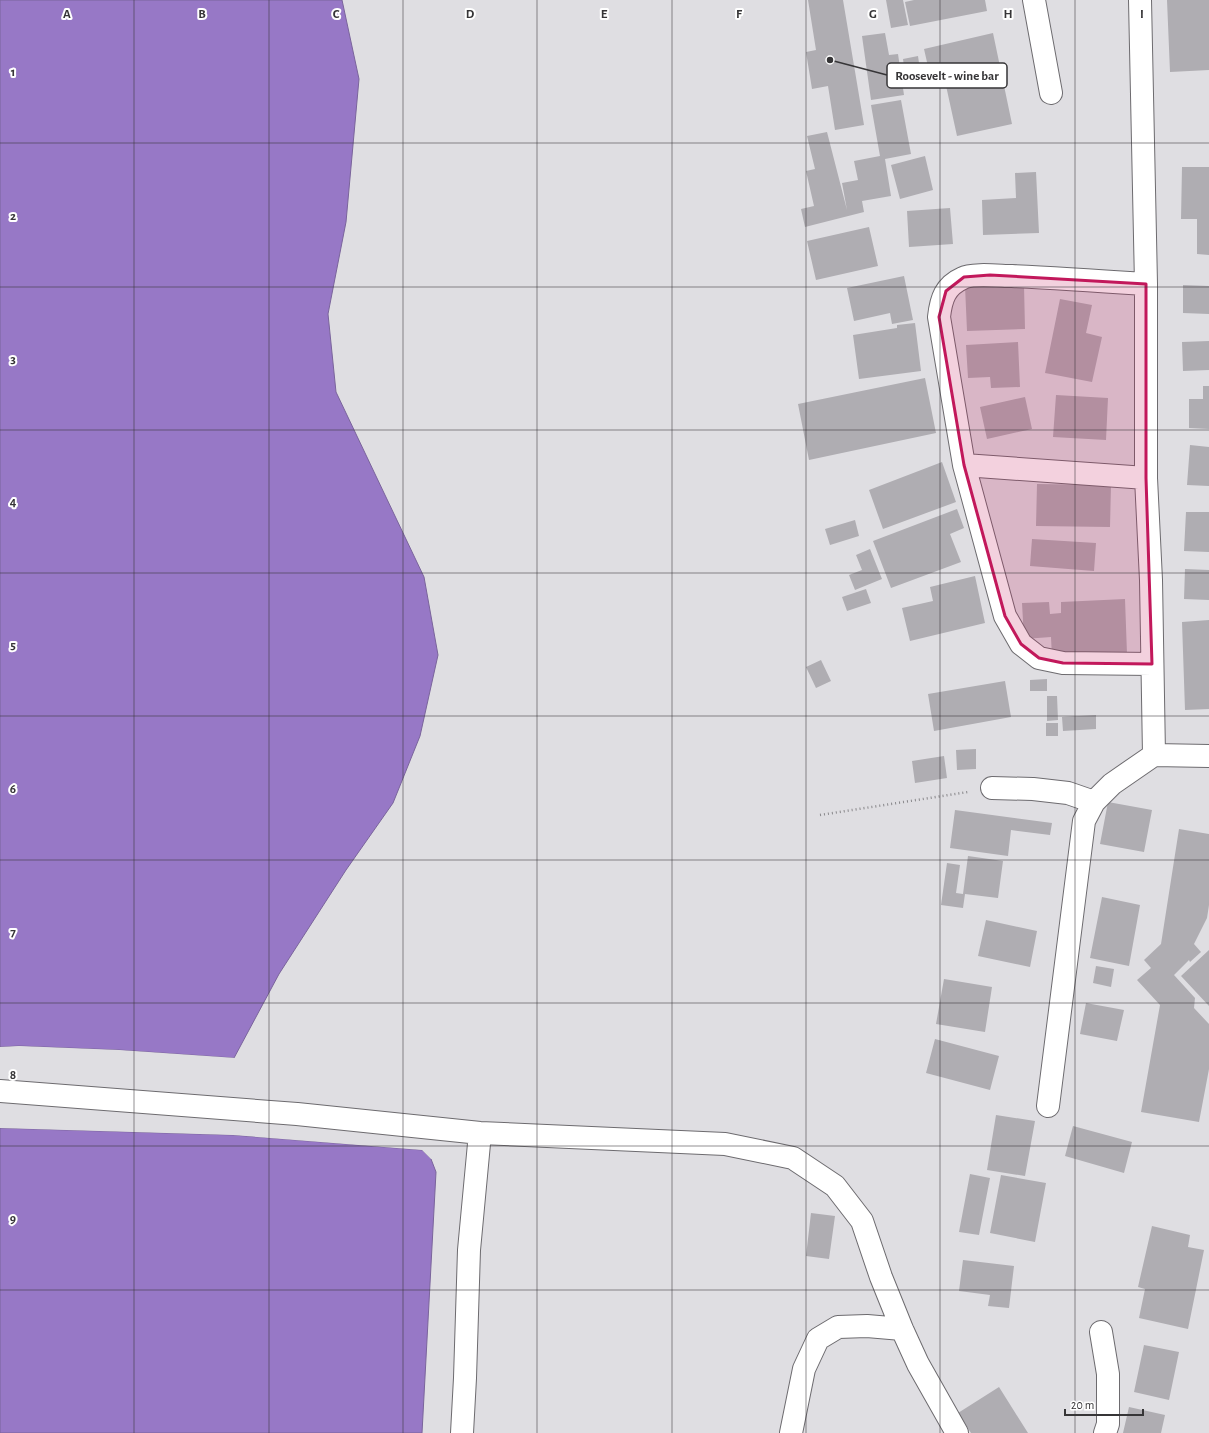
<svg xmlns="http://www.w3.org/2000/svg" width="1209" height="1433" viewBox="0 0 1209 1433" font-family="'Alegreya Sans',sans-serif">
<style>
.water{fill:#9778c6;stroke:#7a649b}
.pier{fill:#dfdee2}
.building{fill:#afadb2}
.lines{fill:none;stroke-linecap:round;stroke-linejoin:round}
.minor-casing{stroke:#6d6b6f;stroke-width:24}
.path{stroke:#89888b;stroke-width:2.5;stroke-dasharray:1 3;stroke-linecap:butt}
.minor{stroke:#fff;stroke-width:22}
.marked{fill:#c2185b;fill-opacity:0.2;stroke:#c2185b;stroke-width:3;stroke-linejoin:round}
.grid{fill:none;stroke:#363537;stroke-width:1;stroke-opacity:0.55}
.grid-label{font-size:13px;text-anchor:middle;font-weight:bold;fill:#363537;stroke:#fff;stroke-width:4;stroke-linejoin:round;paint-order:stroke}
.leader{fill:none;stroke:#363537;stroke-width:1.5}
.callout-dot{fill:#363537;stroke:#fff;stroke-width:1.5}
.callout{fill:#fff;stroke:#363537;stroke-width:1.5}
.callout-label{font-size:13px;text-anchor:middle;font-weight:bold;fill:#363537}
</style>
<rect width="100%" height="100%" fill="#dfdee2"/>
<path class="water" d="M0,0H342L359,79L346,222L328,314L336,392L424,577L438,655L420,736L393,803L346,870L279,974L234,1058L119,1050L19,1046L0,1047Z
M0,1128L233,1135L422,1150L431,1159L436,1172L422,1433H0Z"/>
<path class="pier" d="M19,1046L119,1050L236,1058L234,1060L118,1052L19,1048L0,1049V1047Z
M0,1126L233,1133L422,1148L433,1159H431L422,1150L233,1135L0,1128Z"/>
<path class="building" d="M808,0H843L864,125L835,130L828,86L812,89L806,52L816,50Z
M886,0H903L908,25L891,28Z
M914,0H985L987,11L910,26L905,2Z
M1167,0H1209V70L1170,72Z
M885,33L889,55L898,54L904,95L871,100L862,36Z
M993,33L1012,124L957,136L945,81L932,84L924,49Z
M918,56L922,84L907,87L903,59Z
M901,100L911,154L885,159L891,196L862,201L864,212L805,227L801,209L814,206L806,171L815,169L807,136L827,132L847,210L842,183L858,180L854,161L880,156L871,105Z
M925,156L933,190L900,199L891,165Z
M1182,167H1209V255L1197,254V219H1181Z
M1036,172L1039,233L983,235L982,200L1016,198L1015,173Z
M950,208L953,244L909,247L907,211Z
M869,227L878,266L816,280L807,241Z
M904,276L913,320L892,324L890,313L854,321L847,288Z
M1024,285L1025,329L967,331L965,286Z
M1183,285L1209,286V314L1183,313Z
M1060,299L1092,305L1086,333L1102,337L1092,382L1045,373Z
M915,323L921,371L859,379L853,335L897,328V325Z
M1209,341V370L1183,371L1182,342Z
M1018,342L1020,387L991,388L990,377L968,378L966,345Z
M925,378L936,433L809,460L798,404Z
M1203,386H1209V399H1203Z
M1056,395L1108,398L1106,440L1053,437Z
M1025,397L1032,429L987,439L980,407Z
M1189,399H1209V429L1189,428Z
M1190,445L1209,447V486L1187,485Z
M942,462L956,502L883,529L869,490Z
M1037,484L1111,485L1110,527L1036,526Z
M957,509L964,528L950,534L961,562L891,588L873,541Z
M1186,512H1209V552L1184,551Z
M855,520L859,536L830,545L825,529Z
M1032,539L1096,543L1094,571L1030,566Z
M870,549L882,579L855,590L849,575L862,570L856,555Z
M1185,569L1209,570V600L1184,599Z
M975,576L985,623L910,641L902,608L933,601L930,587Z
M866,589L871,603L847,611L842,597Z
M1125,599L1127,654L1052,658L1051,637L1024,639L1022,603L1049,602L1050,614L1061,613V602Z
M1209,620V709L1185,710L1182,622Z
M821,660L831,681L816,688L806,667Z
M1047,679V691H1030V680Z
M1005,681L1011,717L934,731L928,694Z
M1047,696H1057L1058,720L1047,721Z
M1096,715V729L1063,731L1062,717Z
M1046,723H1058V736H1046Z
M976,749V769L957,770L956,750Z
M944,756L947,778L915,783L912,761Z
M1108,802L1152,810L1144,852L1100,844Z
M955,810L1052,823L1050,835L1011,830L1008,856L950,848Z
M1179,829L1209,834V905L1207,918L1194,944L1201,952L1190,962L1189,960L1174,975L1195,998L1194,1008L1209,1024V1069L1199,1122L1141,1112L1160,1005L1137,980L1151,968L1144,960L1161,944Z
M968,856L1003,861L998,898L965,894L963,908L941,905L947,863L960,865L956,893L963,894Z
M1102,897L1140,905L1129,966L1090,958Z
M986,920L1037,931L1030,967L978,956Z
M1209,950V1006L1181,976Z
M1096,966L1114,969L1111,987L1093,983Z
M944,979L992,987L985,1032L936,1024Z
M1086,1003L1124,1010L1117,1041L1080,1034Z
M935,1039L999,1056L990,1090L926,1073Z
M996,1115L1035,1121L1025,1176L987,1170Z
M1073,1126L1132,1142L1124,1173L1065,1156Z
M970,1174L990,1178L979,1235L959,1232Z
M1001,1175L1046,1183L1035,1242L990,1233Z
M811,1213L835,1216L829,1259L806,1256Z
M1152,1226L1190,1235L1188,1247L1204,1250L1188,1329L1139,1318L1145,1289L1138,1287Z
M963,1260L1014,1266L1009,1308L988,1306L990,1295L959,1291Z
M1144,1345L1179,1352L1169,1400L1134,1392Z
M999,1387L1028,1433H971L958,1413Z
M1129,1407L1165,1415L1161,1433H1123Z"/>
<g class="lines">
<defs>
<path id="minor" d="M1034,0L1051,93
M1140,0L1146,284V478L1151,580L1154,755L1209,756
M1146,284C1101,281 1056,278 1012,276C1001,276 972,273 963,278C945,286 941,299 939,317L964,465L1005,616L1021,644L1039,658L1063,663L1152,664
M964,465L1146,478
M992,788L1033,789L1068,793L1094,802
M0,1091L297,1114L480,1133L725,1144L793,1158L835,1186L862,1221L881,1277L902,1329L918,1364L957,1433
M1048,1106L1084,821L1094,802L1112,784L1154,755
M1101,1332L1108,1374V1424L1105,1433
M462,1433L465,1378L469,1250L480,1133
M791,1433L804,1369L818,1339L838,1327L867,1326L902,1329"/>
</defs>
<use href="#minor" class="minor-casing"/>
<path class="path" d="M820,815L968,792"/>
<use href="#minor" class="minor"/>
</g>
<path class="marked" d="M990,275L1146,284V478L1152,664L1063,663L1039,658L1021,644L1005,616L964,465L939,317L946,291L964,277Z"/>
<path class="grid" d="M134,0V1433M269,0V1433M403,0V1433M537,0V1433M672,0V1433M806,0V1433M940,0V1433M1075,0V1433M0,143H1209M0,287H1209M0,430H1209M0,573H1209M0,716H1209M0,860H1209M0,1003H1209M0,1146H1209M0,1290H1209"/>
<g class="grid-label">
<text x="67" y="18">A</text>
<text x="202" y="18">B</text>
<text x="336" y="18">C</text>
<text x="470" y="18">D</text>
<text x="604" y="18">E</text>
<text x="739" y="18">F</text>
<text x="873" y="18">G</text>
<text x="1008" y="18">H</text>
<text x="1142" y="18">I</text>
<text x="13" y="76">1</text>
<text x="13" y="220">2</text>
<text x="13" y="363">3</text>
<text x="13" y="506">4</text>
<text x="13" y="649">5</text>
<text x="13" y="793">6</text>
<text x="13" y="936">7</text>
<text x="13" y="1079">8</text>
<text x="13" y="1223">9</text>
</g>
<path class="leader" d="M830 60L887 75"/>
<circle class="callout-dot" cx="830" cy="60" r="4"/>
<rect class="callout" x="887" y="63" width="120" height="25" rx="4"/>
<g class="callout-label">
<text x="947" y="80">Roosevelt - wine bar</text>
</g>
<path d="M1065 1409v6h78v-6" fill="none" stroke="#363537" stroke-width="2"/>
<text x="1071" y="1409" font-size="12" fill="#363537" stroke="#ffffff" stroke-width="3" paint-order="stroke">20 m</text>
</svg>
